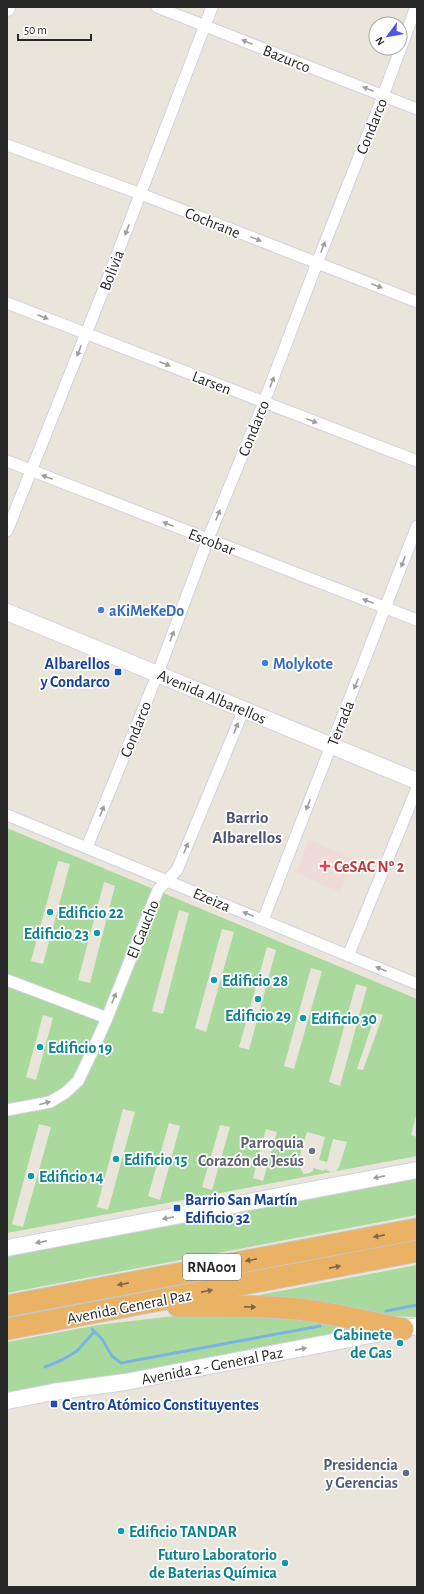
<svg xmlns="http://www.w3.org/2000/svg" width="424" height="1594" viewBox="0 0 424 1594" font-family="'Alegreya Sans',sans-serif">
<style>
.medical{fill:#efdcd9}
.green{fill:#aad99e;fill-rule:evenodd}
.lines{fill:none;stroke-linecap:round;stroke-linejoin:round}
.stream{stroke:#7ab5df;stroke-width:3}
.street-casing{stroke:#d1d2df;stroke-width:13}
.secondary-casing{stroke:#d1d2df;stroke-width:18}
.highway-casing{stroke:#c7c7c7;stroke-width:23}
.street{stroke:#fff;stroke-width:11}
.secondary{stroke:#fff;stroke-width:16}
.highway{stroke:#eab265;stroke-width:21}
.oneway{fill:#9e9e9e}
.oneway2{fill:#7f6643}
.shop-dot{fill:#3f7fe0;stroke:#fff;stroke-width:1.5}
.transit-dot{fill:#1a4fb4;stroke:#fff;stroke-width:1.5}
.health-dot{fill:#e0444e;stroke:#fff;stroke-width:1.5}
.culture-dot{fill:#0f9aa8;stroke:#fff;stroke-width:1.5}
.worship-dot{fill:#6b7280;stroke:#fff;stroke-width:1.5}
.service-dot{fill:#5c6f8a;stroke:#fff;stroke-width:1.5}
.labels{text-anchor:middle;stroke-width:3.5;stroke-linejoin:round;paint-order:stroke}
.shield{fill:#fff;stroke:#686868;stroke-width:1}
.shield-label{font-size:15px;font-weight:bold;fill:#282828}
.street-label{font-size:16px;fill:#282828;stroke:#fff}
.shop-label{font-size:16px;font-weight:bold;fill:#366cbe;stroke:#fff;text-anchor:start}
.transit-label{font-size:16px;font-weight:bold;fill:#164399;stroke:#fff;text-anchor:start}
.health-label{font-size:16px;font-weight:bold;fill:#be3a42;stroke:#fff;text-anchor:start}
.culture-label{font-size:16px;font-weight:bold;fill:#0d838f;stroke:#fff;text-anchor:start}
.worship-label{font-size:16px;font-weight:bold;fill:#5b616d;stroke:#fff;text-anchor:end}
.service-label{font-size:16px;font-weight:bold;fill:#4e5e75;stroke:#fff;text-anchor:end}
.neighbourhood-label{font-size:17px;font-weight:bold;fill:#4e5073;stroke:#fff}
</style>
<rect width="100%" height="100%" fill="#e9e5db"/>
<path class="medical" d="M309,840L355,859L340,892L296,873Z"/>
<path class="green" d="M7,828L417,999V1112L411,1135L417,1137V1156L7,1233ZM58,861L70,864L43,964L31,961ZM104,882L115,886L90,983L78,980ZM179,910L189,913L163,1014L152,1011ZM222,929L234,932L206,1032L195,1028ZM267,947L276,950L249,1050L239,1047ZM311,968L322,971L294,1069L284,1066ZM356,984L367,987L340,1086L329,1082ZM376,1013L383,1015L363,1070L357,1069ZM43,1015L53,1018L36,1080L26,1077ZM123,1109L135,1112L108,1210L97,1207ZM169,1123L180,1126L160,1200L148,1196ZM39,1124L51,1127L23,1227L12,1224ZM220,1125L230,1127L212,1190L202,1187ZM266,1129L277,1132L263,1181L253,1178ZM307,1132L325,1137L319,1160L327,1162L333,1139L347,1142L339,1167L336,1171L330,1172L325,1169L324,1171L313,1168V1171L309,1173L304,1174C294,1163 304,1144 307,1132Z
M417,1178V1215L7,1293V1256Z
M417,1265V1317L384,1316L238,1299Z
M182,1315L294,1317L365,1329L7,1397V1342L98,1325Z"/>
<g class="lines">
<path class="stream" d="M386,1311L417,1305
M92,1329L102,1339L112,1356L121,1363L320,1326
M45,1367L62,1360L77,1351L94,1332"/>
<defs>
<path id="street" d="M157,7L417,109
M7,145L141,194L417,302
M7,303L417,461
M7,461L417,620
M7,531L105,286L212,7
M7,815L417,984
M87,847L158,673L208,539L264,402L317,263L383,96L416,7
M263,920L417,526
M348,956L417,788
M7,980L107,1018
M7,1110L50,1102L65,1093L78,1081L92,1052L107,1018L158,890L177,870L244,709"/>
<path id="secondary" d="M7,8V7
M7,612L417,781
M7,1248L417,1170
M7,1401L53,1392L125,1382L417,1326"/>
<path id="highway" d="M7,1306L417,1229
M178,1306C218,1306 258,1305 298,1309C333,1313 368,1322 403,1329
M7,1329L417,1251"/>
</defs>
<use href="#street" class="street-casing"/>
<use href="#secondary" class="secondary-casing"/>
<use href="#highway" class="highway-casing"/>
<use href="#street" class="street"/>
<use href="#secondary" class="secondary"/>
<use href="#highway" class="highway"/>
</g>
<defs><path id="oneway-solid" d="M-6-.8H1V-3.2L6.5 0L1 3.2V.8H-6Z"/></defs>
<g class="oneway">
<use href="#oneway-solid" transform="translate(247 42) rotate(-158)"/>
<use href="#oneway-solid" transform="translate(368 89) rotate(-158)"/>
<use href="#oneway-solid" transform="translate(127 230) rotate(111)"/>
<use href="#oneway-solid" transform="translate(256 239) rotate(22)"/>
<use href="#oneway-solid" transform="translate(323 247) rotate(-68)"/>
<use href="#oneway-solid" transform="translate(377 286) rotate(21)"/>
<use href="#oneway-solid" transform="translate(43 317) rotate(21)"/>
<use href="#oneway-solid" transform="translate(79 351) rotate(111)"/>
<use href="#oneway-solid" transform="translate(165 364) rotate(21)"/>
<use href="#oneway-solid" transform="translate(272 382) rotate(-69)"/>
<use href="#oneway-solid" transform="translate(312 421) rotate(21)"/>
<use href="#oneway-solid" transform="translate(47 477) rotate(-159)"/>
<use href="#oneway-solid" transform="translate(218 515) rotate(-68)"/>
<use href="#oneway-solid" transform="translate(168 524) rotate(-159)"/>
<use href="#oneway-solid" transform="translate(403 562) rotate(111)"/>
<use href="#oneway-solid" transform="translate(368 601) rotate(-159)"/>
<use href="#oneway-solid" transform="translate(172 636) rotate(-69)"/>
<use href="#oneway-solid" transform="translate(356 684) rotate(112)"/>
<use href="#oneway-solid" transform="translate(236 728) rotate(-68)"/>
<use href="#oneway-solid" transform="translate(308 805) rotate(111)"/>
<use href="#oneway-solid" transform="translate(102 811) rotate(-68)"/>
<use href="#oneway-solid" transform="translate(186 848) rotate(-68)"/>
<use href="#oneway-solid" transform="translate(248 914) rotate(-157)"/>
<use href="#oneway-solid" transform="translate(381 969) rotate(-158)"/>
<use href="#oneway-solid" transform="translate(114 998) rotate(-68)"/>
<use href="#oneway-solid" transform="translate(45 1103) rotate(-16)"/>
<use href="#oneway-solid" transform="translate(379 1177) rotate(169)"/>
<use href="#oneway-solid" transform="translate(168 1218) rotate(169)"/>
<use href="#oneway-solid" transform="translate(41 1242) rotate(169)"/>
<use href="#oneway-solid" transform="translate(301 1349) rotate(-11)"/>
</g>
<g class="oneway2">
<use href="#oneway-solid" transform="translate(379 1236) rotate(169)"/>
<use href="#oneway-solid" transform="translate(251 1260) rotate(169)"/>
<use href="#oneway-solid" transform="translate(335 1267) rotate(-11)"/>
<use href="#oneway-solid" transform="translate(123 1284) rotate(169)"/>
<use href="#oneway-solid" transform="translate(207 1291) rotate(-11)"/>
<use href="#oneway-solid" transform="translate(250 1307) rotate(1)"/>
</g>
<g class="shop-dot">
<circle cx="101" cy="610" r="4"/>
<circle cx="265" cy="663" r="4"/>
</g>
<g class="transit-dot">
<rect x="114" y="668" width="8" height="8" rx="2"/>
<rect x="173" y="1204" width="8" height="8" rx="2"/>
<rect x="50" y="1400" width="8" height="8" rx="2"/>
</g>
<path class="health-dot" d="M323 860h4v4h4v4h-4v4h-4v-4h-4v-4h4z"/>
<g class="culture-dot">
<circle cx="50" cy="912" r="4"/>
<circle cx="97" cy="933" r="4"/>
<circle cx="214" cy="980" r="4"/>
<circle cx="258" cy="999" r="4"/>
<circle cx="303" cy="1018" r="4"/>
<circle cx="40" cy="1047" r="4"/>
<circle cx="116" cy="1159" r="4"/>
<circle cx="31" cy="1176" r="4"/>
<circle cx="400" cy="1343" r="4"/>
<circle cx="121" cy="1531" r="4"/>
<circle cx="285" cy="1563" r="4"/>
</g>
<circle class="worship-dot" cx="312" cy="1151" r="4"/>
<circle class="service-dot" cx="406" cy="1473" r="4"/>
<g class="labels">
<rect class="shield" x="183" y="1254" width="58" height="26" rx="3"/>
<g class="shield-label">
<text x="212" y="1272">RNA001</text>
</g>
<g class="street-label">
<text transform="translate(287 58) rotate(22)" y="6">Bazurco</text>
<text transform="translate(371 126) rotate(-68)" y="6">Condarco</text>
<text transform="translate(213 222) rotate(22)" y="6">Cochrane</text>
<text transform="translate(111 270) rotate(-69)" y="6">Bolivia</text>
<text transform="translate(212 382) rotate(21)" y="6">Larsen</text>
<text transform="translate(253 428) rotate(-68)" y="6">Condarco</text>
<text transform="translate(212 541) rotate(21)" y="6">Escobar</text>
<text transform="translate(212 696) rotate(23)" y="6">Avenida Albarellos</text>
<text transform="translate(340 723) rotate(-68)" y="6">Terrada</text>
<text transform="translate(135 729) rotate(-68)" y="6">Condarco</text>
<text transform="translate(212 899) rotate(23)" y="6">Ezeiza</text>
<text transform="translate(142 929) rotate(-68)" y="6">El Gaucho</text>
<text transform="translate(129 1306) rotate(-11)" y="6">Avenida General Paz</text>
<text transform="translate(212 1365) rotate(-11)" y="6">Avenida 2 - General Paz</text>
</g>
<g class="shop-label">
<text x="109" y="616">aKiMeKeDo</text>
<text x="273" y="669">Molykote</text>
</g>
<g class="transit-label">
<text x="110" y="669" text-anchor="end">Albarellos<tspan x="110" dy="18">y Condarco</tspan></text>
<text x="185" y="1205">Barrio San Martín<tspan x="185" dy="18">Edificio 32</tspan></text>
<text x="62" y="1410">Centro Atómico Constituyentes</text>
</g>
<g class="health-label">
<text x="334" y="872">CeSAC Nº 2</text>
</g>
<g class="culture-label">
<text x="58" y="918">Edificio 22</text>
<text x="89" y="939" text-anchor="end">Edificio 23</text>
<text x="222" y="986">Edificio 28</text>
<text x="258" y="1021" text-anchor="middle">Edificio 29</text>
<text x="311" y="1024">Edificio 30</text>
<text x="48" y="1053">Edificio 19</text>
<text x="124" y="1165">Edificio 15</text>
<text x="39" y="1182">Edificio 14</text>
<text x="392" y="1340" text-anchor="end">Gabinete<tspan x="392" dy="18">de Gas</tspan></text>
<text x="129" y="1537">Edificio TANDAR</text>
<text x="277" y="1560" text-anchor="end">Futuro Laboratorio<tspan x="277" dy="18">de Baterias Química</tspan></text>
</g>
<g class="worship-label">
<text x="304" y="1148">Parroquia<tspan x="304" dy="18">Corazón de Jesús</tspan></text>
</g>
<g class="service-label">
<text x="398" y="1470">Presidencia<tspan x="398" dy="18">y Gerencias</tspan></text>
</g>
<g class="neighbourhood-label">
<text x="247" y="823">Barrio<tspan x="247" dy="20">Albarellos</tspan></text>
</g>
</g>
<rect width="424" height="1594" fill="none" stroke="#282828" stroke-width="16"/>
<g transform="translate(388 36) rotate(238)"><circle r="19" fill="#ffffff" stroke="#a9a9a9"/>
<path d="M0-3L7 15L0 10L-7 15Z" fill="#4e54e3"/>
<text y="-6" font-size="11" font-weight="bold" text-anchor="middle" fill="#282828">N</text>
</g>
<path d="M18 34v6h73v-6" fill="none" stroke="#282828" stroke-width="2"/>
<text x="24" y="34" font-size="12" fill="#282828" stroke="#ffffff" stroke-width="3" paint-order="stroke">50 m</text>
</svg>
